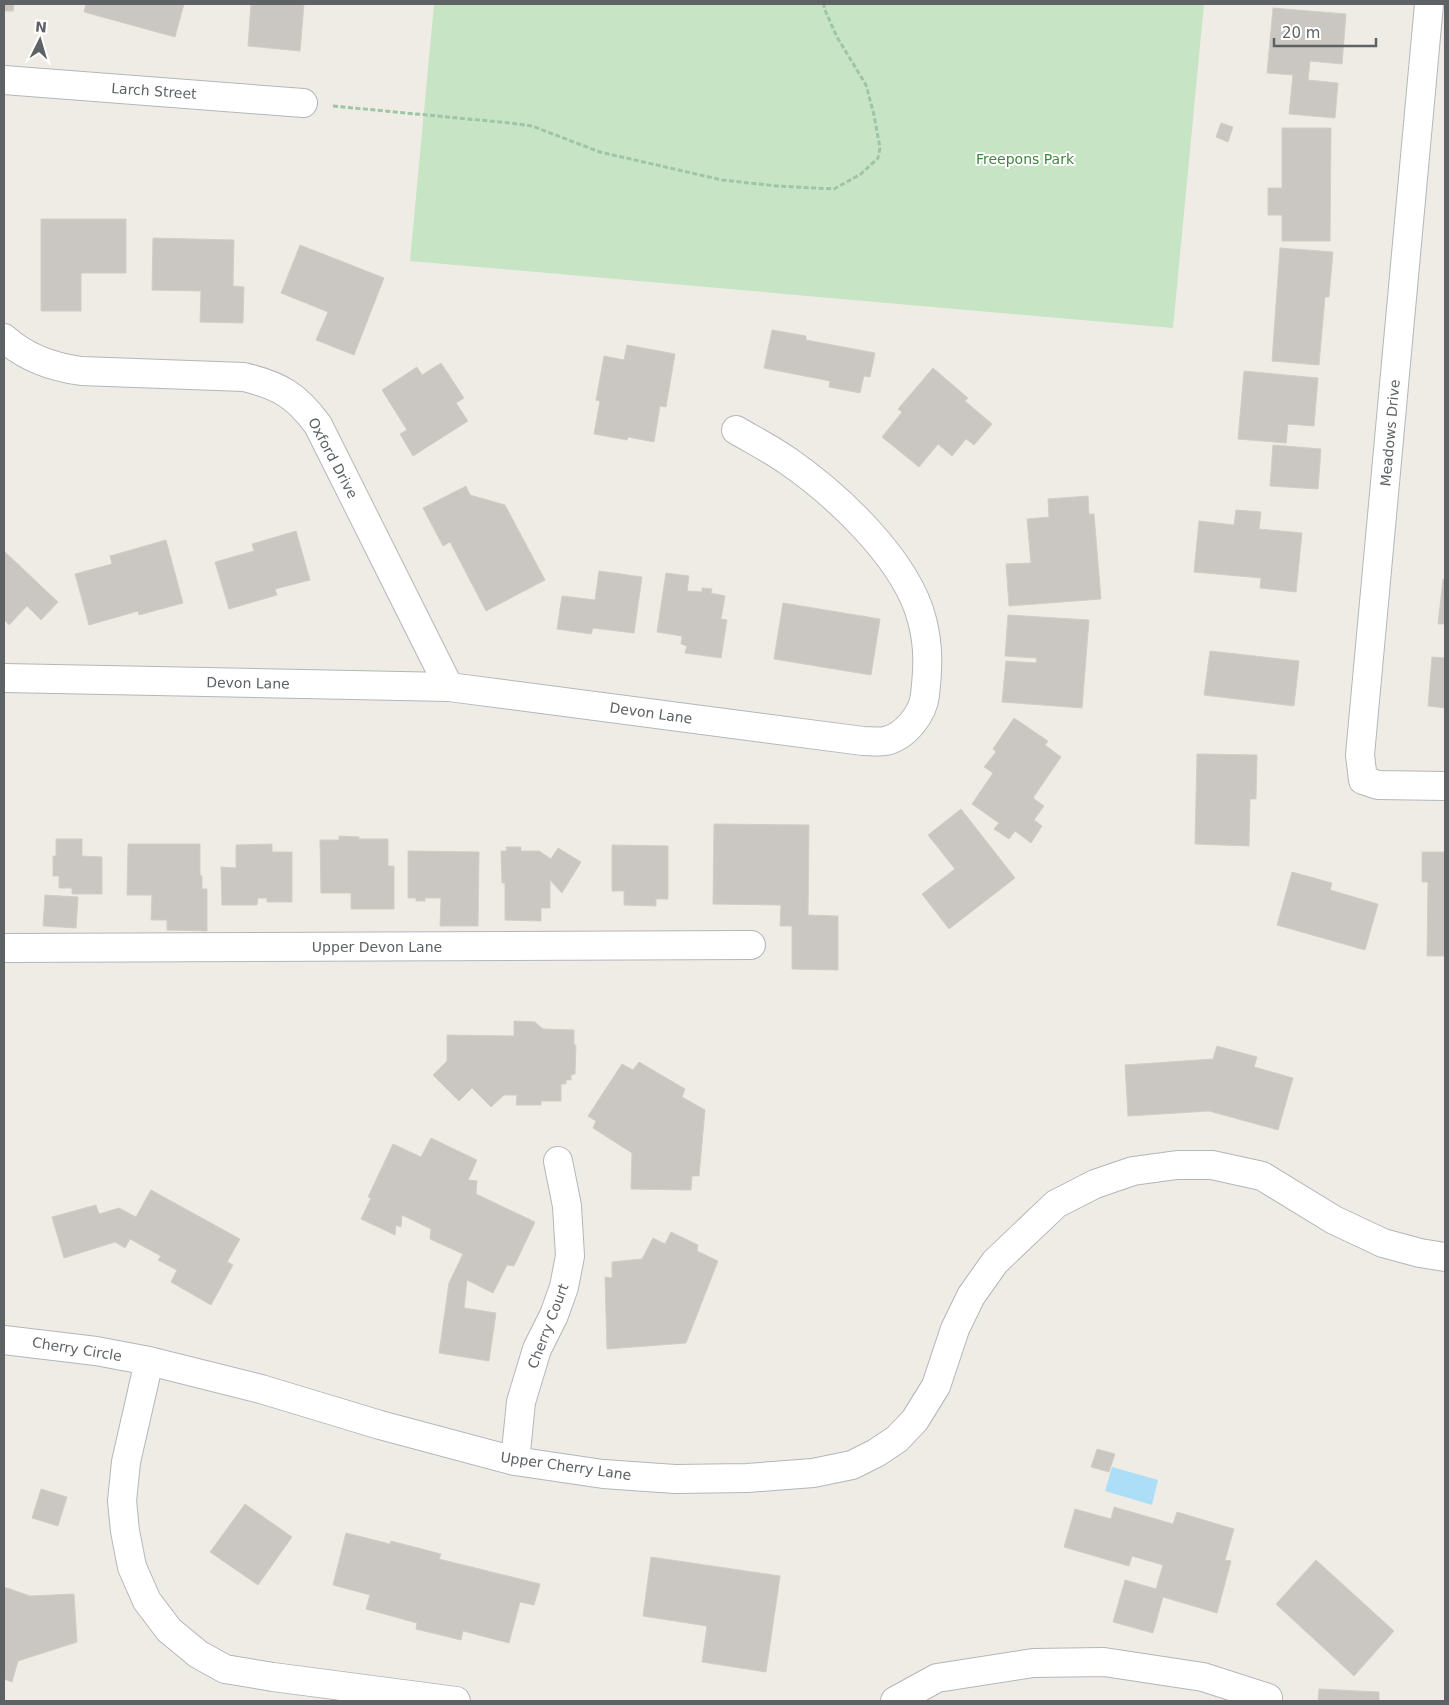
<svg xmlns="http://www.w3.org/2000/svg" width="1449" height="1705" viewBox="0 0 1449 1705" font-family="'DejaVu Sans',sans-serif">
<style>
.green{fill:#c7e4c5}
.water{fill:#addef8}
.building{fill:#cac7c2;stroke:#d3cdc5}
.lines{fill:none;stroke-linecap:round;stroke-linejoin:round}
.minor-casing{stroke:#b3b6ba;stroke-width:30}
.path{stroke:#9ec5a6;stroke-width:3;stroke-dasharray:5 2.5;stroke-linecap:butt}
.minor{stroke:#fff;stroke-width:28}
.labels{text-anchor:middle;stroke-width:4;stroke-linejoin:round;paint-order:stroke}
.street-label{font-size:14px;fill:#5e6265;stroke:#fff}
.park-label{font-size:14px;fill:#40843e;stroke:#fff}
</style>
<rect width="100%" height="100%" fill="#efece6"/>
<path class="green" d="M434,4H1204L1173,328L410,261Z"/>
<path class="water" d="M1112,1467L1158,1480L1152,1505L1105,1491Z"/>
<path class="building" d="M4,4H14L13,11H4Z
M86,4H184L175,37L84,12Z
M251,4H304L300,51L248,46Z
M1273,8L1346,14L1342,64L1310,61L1308,80L1338,83L1335,118L1289,114L1293,75L1267,73Z
M1221,123L1233,127L1228,142L1216,137Z
M1282,128H1331L1330,241H1282V215H1268V188H1282Z
M41,219H126V273H81V311H41Z
M153,238L234,240L233,286L244,287L243,323L200,322L201,291L152,290Z
M300,245L384,278L354,355L316,340L328,312L281,293Z
M1280,248L1333,252L1329,297H1325L1319,365L1272,361Z
M772,330L806,336V340L875,353L870,377L864,376L860,393L829,387L830,381L764,368Z
M627,345L675,354L666,407L660,406L654,442L628,437L627,440L594,434L600,401L596,400L604,356L624,360Z
M441,363L464,398L456,403L468,421L413,456L400,434L407,430L382,390L417,367L422,375Z
M933,368L968,398L965,401L992,424L974,445L966,439L952,456L938,444L919,467L882,437L902,412L898,409Z
M1244,371L1318,378L1314,426L1288,424L1286,443L1238,439Z
M1273,445L1321,449L1318,489L1270,486Z
M466,486L470,495L505,505L545,580L486,611L450,542L443,546L423,508Z
M1088,496L1089,514H1094L1101,599L1009,606L1006,564L1031,563L1027,519L1049,517L1048,499Z
M1236,510L1261,512L1259,529L1302,533L1296,592L1260,588L1261,578L1194,572L1199,521L1234,525Z
M296,531L310,580L275,589L277,595L229,609L215,562L254,551L252,544Z
M166,540L183,603L139,615L138,611L89,625L75,574L112,564L110,556Z
M4,551L58,602L41,620L27,606L9,625L4,619Z
M599,571L642,577L634,633L593,628L591,634L557,629L562,596L595,600Z
M666,573L689,576L687,591L702,592V588L712,589L711,593L725,596L721,619L727,620L721,658L685,653L687,646L681,644L682,636L657,632Z
M1443,579L1445,580V624H1438Z
M783,603L880,619L871,675L774,659Z
M1008,615L1089,620L1082,708L1002,702L1006,661L1036,663L1037,658L1005,656Z
M1210,651L1299,661L1294,706L1204,695Z
M1432,657L1445,658V708L1428,706Z
M1014,718L1048,741L1045,745L1061,757L1033,798L1044,806L1034,820L1042,826L1031,843L1015,831L1009,839L994,829L999,823L972,804L993,773L984,767L996,752L993,749Z
M1197,754L1257,755L1256,799H1250L1249,846L1195,844Z
M961,809L1015,878L949,929L922,894L955,869L928,835Z
M714,824L809,825L808,915L838,916V970L792,969V926H780L781,905L713,904Z
M339,836L359,837V839H388V866H394V909H351V893H321L320,840H339Z
M56,839H82V856L102,857V894H72V888H59V876H53V856H56Z
M128,844H200V875L202,876V889H207V931L167,930V920H151L152,895H127Z
M272,844V852H292V902H267V898H258L257,905H222L221,867L236,868V845Z
M612,845L668,846V899H656V906L624,905V891H612Z
M506,847H521V851H539L551,859L558,848L581,862L562,893L550,880V908H541V921L505,920V883H502L501,851H507Z
M408,851L479,852L478,926H440L441,898H425V901H416V898H408Z
M1422,852H1445V956H1427L1428,882H1422Z
M1292,872L1332,883L1330,890L1378,904L1365,950L1277,925Z
M45,895L78,897L76,928L43,926Z
M514,1021L535,1022L543,1029L574,1030V1045H576L575,1074L571,1075V1080H566V1084H561V1101H541V1105H516L517,1095H504L491,1107L472,1088L459,1101L433,1075L447,1061V1035L514,1036Z
M1217,1046L1257,1057L1254,1067L1293,1078L1278,1130L1209,1111L1128,1116L1125,1065L1213,1059Z
M639,1062L685,1089L682,1097L705,1110L699,1176H692L691,1190L631,1189L632,1153L593,1128L596,1121L588,1116L622,1064L633,1070Z
M431,1138L477,1160L468,1180L477,1181L476,1194L535,1222L514,1266L507,1265L493,1293L467,1280L464,1308L496,1313L489,1361L439,1353L449,1283L463,1254L430,1239L431,1229L402,1215L401,1227L396,1225L395,1235L361,1219L371,1198L368,1197L393,1144L421,1157Z
M151,1190L240,1239L227,1262L233,1265L211,1305L171,1282L177,1270L158,1260L161,1256L130,1239L125,1248L115,1242L64,1258L52,1217L96,1205L99,1214L119,1208L136,1217Z
M671,1232L698,1245L697,1251L718,1261L686,1343L607,1349L605,1277L612,1278V1262L642,1259L653,1238L665,1244Z
M1097,1449L1115,1454L1109,1472L1091,1467Z
M41,1489L67,1497L58,1526L32,1518Z
M245,1504L292,1537L258,1585L210,1552Z
M1114,1507L1173,1524L1177,1512L1234,1529L1225,1560L1231,1561L1217,1613L1163,1597L1153,1633L1113,1622L1125,1580L1156,1589L1163,1565L1132,1556L1129,1566L1064,1547L1075,1509L1111,1519Z
M346,1533L390,1544L391,1541L441,1554L439,1559L540,1584L534,1605L520,1602L509,1643L463,1631L461,1640L416,1629L417,1623L366,1609L370,1595L333,1585Z
M651,1557L780,1576L766,1672L702,1662L707,1626L643,1616Z
M1316,1560L1394,1631L1354,1676L1276,1604Z
M4,1587L30,1596L74,1594L77,1642L18,1661L12,1682L4,1679Z
M1319,1689L1379,1692V1701H1318Z"/>
<g class="lines">
<defs>
<path id="minor" d="M1429,4L1360,755L1363,780L1378,785L1445,786
M4,80L303,103
M4,338C26,358 52,367 81,371L244,377C280,386 296,395 318,425L449,687
M4,678L449,687L863,741C870,741 879,742 885,741C905,737 923,714 925,695C928,668 929,646 922,620C907,560 837,495 788,461C771,449 753,440 736,430
M4,948L751,945
M4,1340L96,1351L149,1361L261,1389L380,1425L515,1461L603,1474L675,1479L747,1478L813,1473L852,1465L876,1453L897,1439L915,1420L936,1386L955,1329L971,1296L995,1262L1056,1204L1095,1184L1133,1171L1177,1165H1212L1262,1176L1334,1220L1383,1243L1420,1253L1445,1257
M149,1361L126,1462L122,1501L125,1531L132,1567L147,1601L169,1630L198,1654L225,1669L273,1677L456,1701
M515,1461L521,1402L537,1349L554,1315L564,1287L570,1256L567,1206L558,1161
M895,1701L937,1678L1033,1663L1104,1662L1203,1677L1268,1698"/>
</defs>
<use href="#minor" class="minor-casing"/>
<path class="path" d="M333,106L510,123L532,126L600,152L722,180L777,186L834,189L861,174L878,158L880,148L874,115L866,85L837,37L824,8V4"/>
<use href="#minor" class="minor"/>
</g>
<g class="labels">
<g class="street-label">
<text transform="translate(154 91) rotate(4)" y="5">Larch Street</text>
<text transform="translate(1390 433) rotate(-85)" y="5">Meadows Drive</text>
<text transform="translate(333 458) rotate(62)" y="5">Oxford Drive</text>
<text transform="translate(248 683) rotate(1)" y="5">Devon Lane</text>
<text transform="translate(651 713) rotate(8)" y="5">Devon Lane</text>
<text x="377" y="952">Upper Devon Lane</text>
<text transform="translate(548 1326) rotate(-69)" y="5">Cherry Court</text>
<text transform="translate(77 1349) rotate(9)" y="5">Cherry Circle</text>
<text transform="translate(566 1466) rotate(8)" y="5">Upper Cherry Lane</text>
</g>
<g class="park-label">
<text x="1025" y="164">Freepons Park</text>
</g>
</g>
<rect width="1449" height="1705" fill="none" stroke="#5e6265" stroke-width="10"/>
<g transform="translate(40 40) rotate(5)" stroke="#ffffff" stroke-width="4" paint-order="stroke">
<path d="M0-4L9 19L0 12L-9 19Z" fill="#5e6265"/>
<text y="-8" font-size="14" font-weight="bold" text-anchor="middle" fill="#5e6265">N</text>
</g>
<path d="M1274 38v8h102v-8" fill="none" stroke="#5e6265" stroke-width="2.5"/>
<text x="1282" y="38" font-size="15" fill="#5e6265" stroke="#ffffff" stroke-width="4" paint-order="stroke">20 m</text>
</svg>
